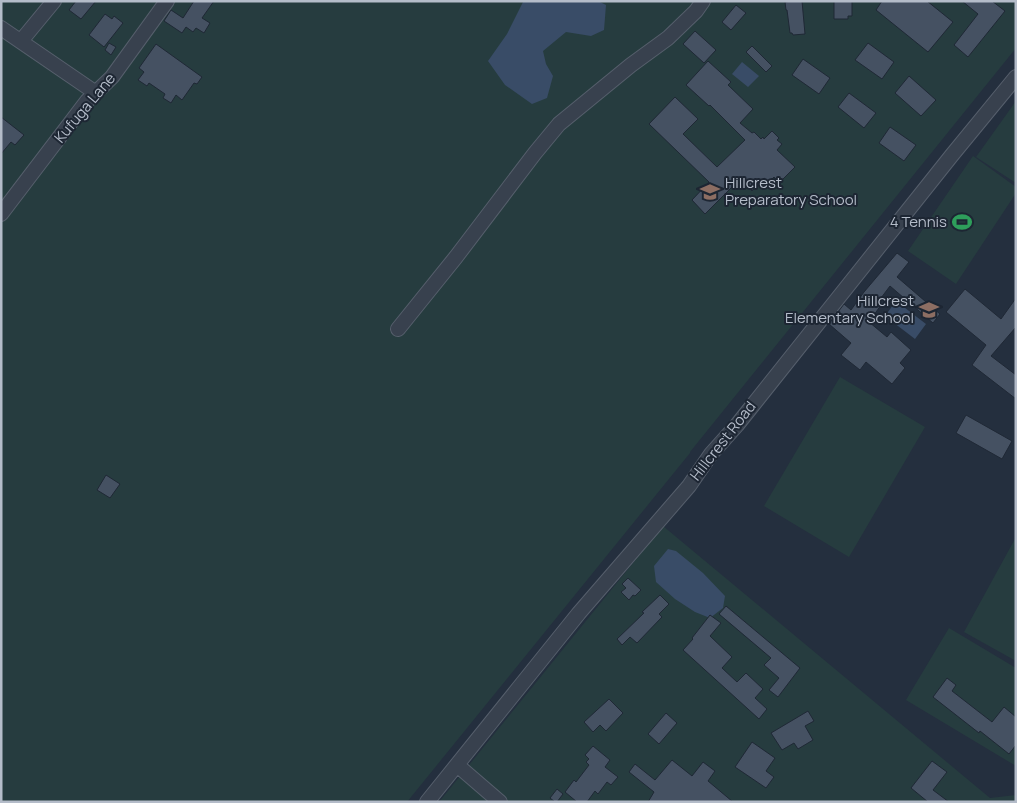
<svg xmlns="http://www.w3.org/2000/svg" width="1017" height="803" viewBox="0 0 1017 803" font-family="Manrope,sans-serif">
<style>
.green{fill:#263c3f}
.water{fill:#394c67}
.building{fill:#455162;stroke:#1f2835}
.lines{fill:none;stroke-linecap:round;stroke-linejoin:round}
.minor-casing{stroke:#565f6c;stroke-width:16}
.minor{stroke:#38414e;stroke-width:14}
.labels{text-anchor:middle;stroke-width:4;stroke-linejoin:round;paint-order:stroke}
.street-label{font-size:15px;fill:#b4bcc9;stroke:#1d2633}
.poi-label{font-size:15px;fill:#b4bcc9;stroke:#1d2633;text-anchor:end}
</style>
<rect width="100%" height="100%" fill="#242f3e"/>
<path class="green" d="M1,1H1016V48L690,452V453L407,802H1Z
M1016,101V183L976,157Z
M973,156L1016,187V193L956,284L908,251Z
M840,377L925,427L849,557L764,506Z
M663,526L990,798L1016,795V802H439Z
M1016,537V661L964,632Z
M949,628L1016,668V766L906,700Z"/>
<path class="water" d="M525,1H598L606,5L604,30L591,36L566,32L543,51L546,64L553,76L547,98L532,104L505,85L488,61L507,34L523,2Z
M742,62L759,76L748,87L732,74Z
M896,301L926,324L915,339L885,316Z
M668,549L676,551L703,573L725,596L723,608L710,618L695,612L675,599L656,582L654,566Z"/>
<path class="building" d="M76,1H96L81,19L69,10Z
M194,1H214L202,18L210,23L204,33L196,28L193,32L186,27L182,33L164,21L171,10L183,18Z
M791,1H802L805,34L793,35L792,33H790L787,10H786L785,2Z
M834,1H852V16H848V19H834Z
M882,1H927L953,22L928,52L876,10Z
M962,1H992L1005,11L968,57L954,45L978,14Z
M736,5L746,13L731,30L722,22Z
M105,14L112,19L114,16L123,23L104,47L89,35Z
M695,31L716,50L704,63L683,44Z
M109,43L116,47L111,55L105,50Z
M868,43L894,62L882,79L855,60Z
M156,44L202,77L197,84L194,83L182,100L176,95L171,103L163,98L165,94L149,83L147,86L138,80L144,72L139,68Z
M752,46L772,66L766,72L746,52Z
M803,59L830,78L819,94L792,75Z
M708,61L731,82L728,85L753,109L740,123L752,133L754,132L761,139L763,137L764,139L772,131L779,138L777,140L782,144L777,150L795,167L779,183L774,177L769,182L764,178L752,191L740,179L705,214L692,200L709,182L649,124L675,97L698,119L683,134L717,167L745,140L710,105L709,106L686,85Z
M909,76L936,100L921,116L895,93Z
M849,93L876,113L864,128L838,107Z
M1,117L24,135L15,145L11,142L1,154Z
M890,127L916,145L904,161L879,143Z
M897,253L909,262L897,277L940,314L933,323L890,286L878,302L881,305L869,322L887,337L891,332L911,350L900,363L905,368L892,384L866,362L860,370L841,355L851,343L829,324L844,304L851,310L864,292Z
M965,289L1001,319L1016,298V327L991,356L1016,375V399L972,365L986,345L946,312Z
M966,415L1012,441L1002,459L956,433Z
M106,475L120,484L110,498L97,490Z
M628,578L641,590L635,596L633,595L629,600L621,592L626,588L622,584Z
M660,595L669,604L659,614L662,617L637,643L630,637L622,645L617,639L644,613L642,612Z
M726,606L800,668L778,697L769,690L779,678L764,665L771,658L719,614Z
M710,615L721,623L710,636L732,657L722,668L737,682L746,673L763,689L755,698L767,709L759,719L683,650L693,639L692,638Z
M947,678L956,685L952,691L992,722L1004,707L1016,717V745L1009,754L980,731L979,733L933,697Z
M609,699L623,713L606,731L600,725L593,732L584,722Z
M808,711L814,721L805,726L813,740L798,749L794,743L782,750L771,733Z
M666,713L677,723L659,744L648,734Z
M752,742L775,758L766,771L774,777L766,788L735,767Z
M593,746L610,760L605,767L618,777L611,785L607,782L598,794L595,791L587,802H577L565,792L574,780L576,782L589,765L586,762L589,759L585,755Z
M672,760L692,776L703,762L715,771L708,781L733,802H648L654,792L629,772L635,764L655,780Z
M932,761L947,772L933,790L949,802H928L911,788Z
M557,789L563,794L557,802H555L550,798Z"/>
<g class="lines">
<defs>
<path id="minor" d="M1,28L96,93
M21,41L54,1
M1,214L87,101L112,77L167,1
M398,329L456,257L535,153L559,124L631,65L668,38L696,11L703,1
M457,765L500,802
M427,802L579,613L689,486L711,454L737,425L952,155L1016,77"/>
</defs>
<use href="#minor" class="minor-casing"/>
<use href="#minor" class="minor"/>
</g>
<defs>
<symbol id="school-bare" viewBox="-9 -9 18 18"><path d="M0-5L7-2L0 1L-7-2ZM-4 1L0 2.5L4 1V4Q0 6-4 4Z" fill="#8d6e63" stroke="#1d2633" stroke-width="2.5" paint-order="stroke"/></symbol>
<symbol id="stadium-bare" viewBox="-9 -9 18 18"><path d="M0-5a6.5 5 0 1 0 0 10a6.5 5 0 1 0 0-10ZM-3.5-1.8h7v3.6h-7Z" fill="#2e9e5b" stroke="#1d2633" stroke-width="2.5" paint-order="stroke"/></symbol>
</defs>
<g fill-rule="evenodd">
<use href="#school-bare" x="696" y="178" width="28" height="28"/>
<use href="#stadium-bare" x="948" y="208" width="28" height="28"/>
<use href="#school-bare" x="915" y="296" width="28" height="28"/>
</g>
<g class="labels">
<g class="street-label">
<text transform="translate(85 108) rotate(-50)" y="5">Kufuga Lane</text>
<text transform="translate(723 441) rotate(-52)" y="5">Hillcrest Road</text>
</g>
<g class="poi-label">
<text x="725" y="188" text-anchor="start">Hillcrest<tspan x="725" dy="17">Preparatory School</tspan></text>
<text x="947" y="227">4 Tennis</text>
<text x="914" y="306">Hillcrest<tspan x="914" dy="17">Elementary School</tspan></text>
</g>
</g>
<rect width="1017" height="803" fill="none" stroke="#b4bcc9" stroke-width="5"/>
</svg>
